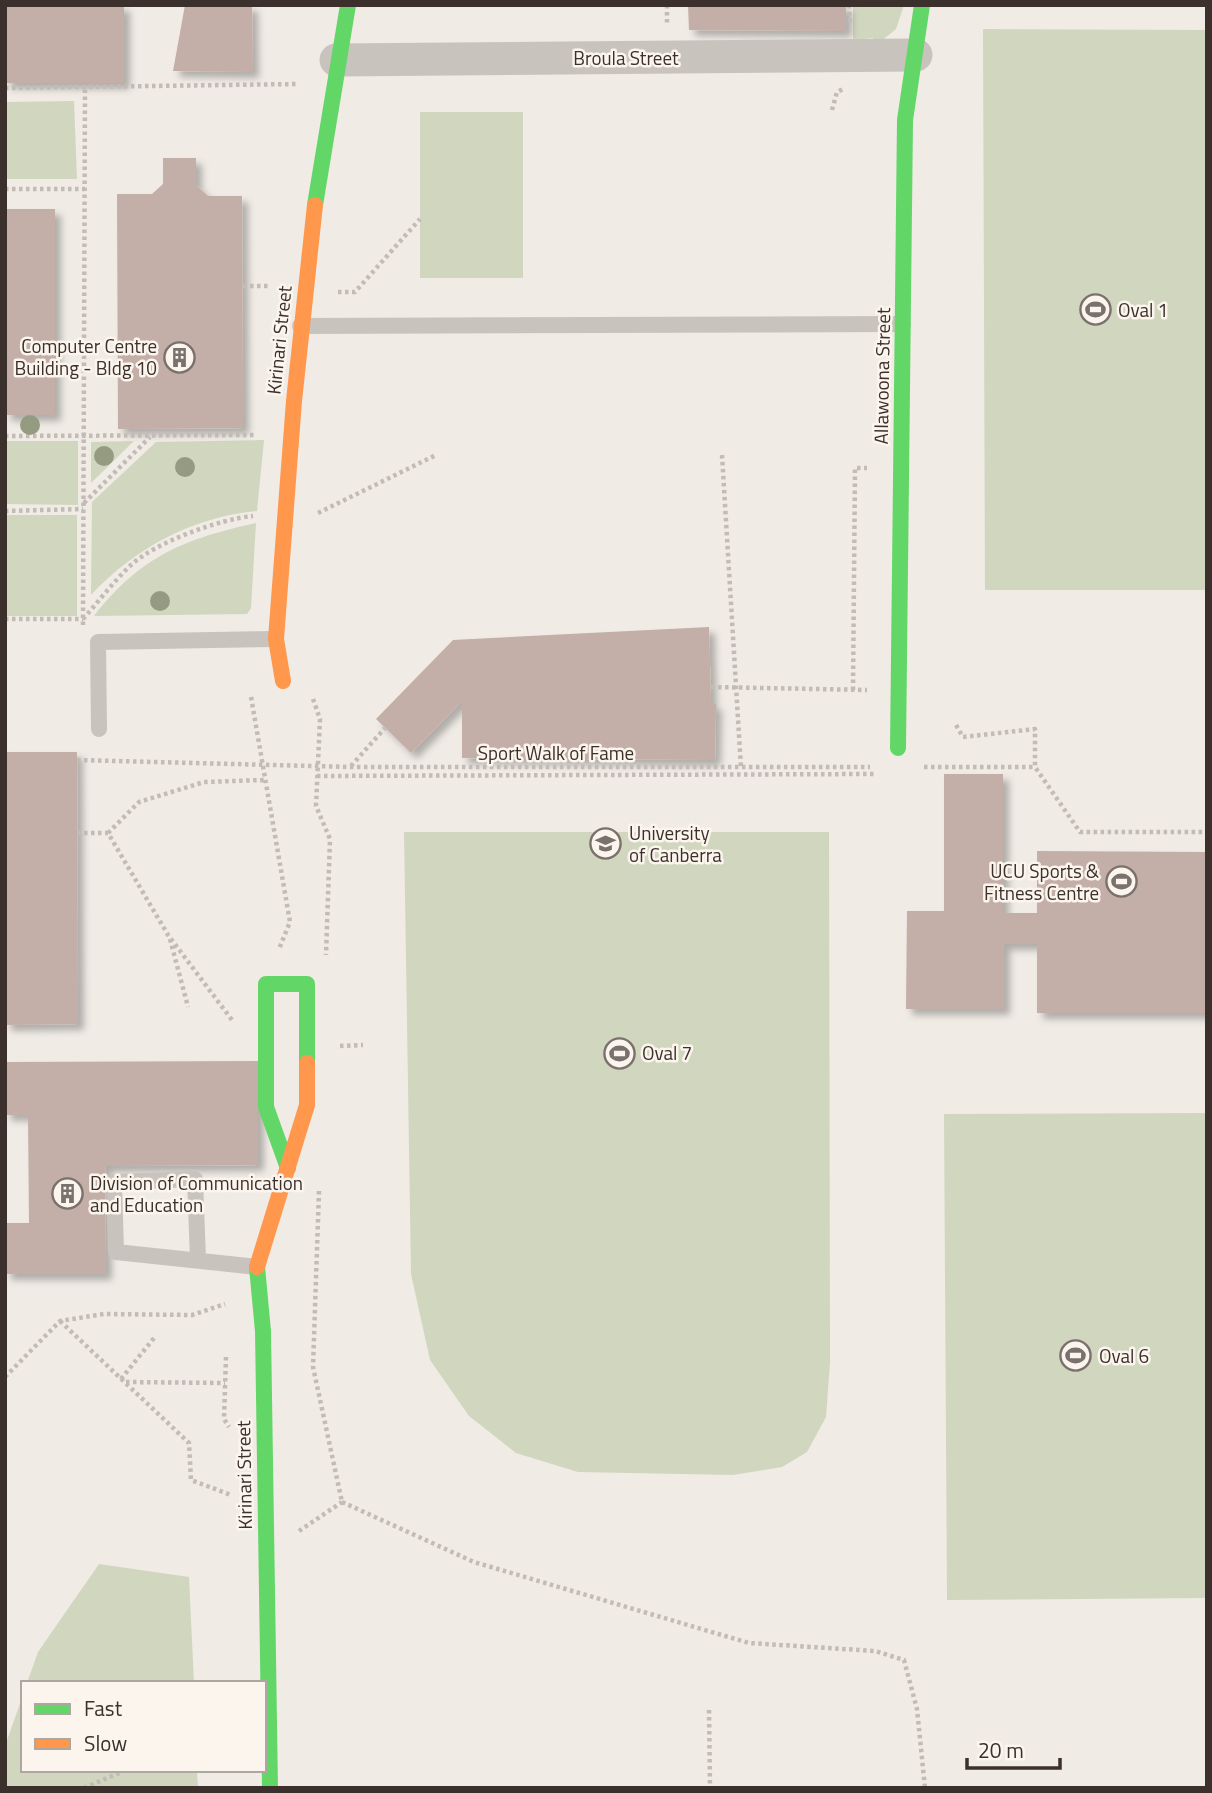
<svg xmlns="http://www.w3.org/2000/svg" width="1212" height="1793" viewBox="0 0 1212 1793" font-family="'Titillium Web',sans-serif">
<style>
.green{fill:#d1d6bf}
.building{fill:#c3afa7;filter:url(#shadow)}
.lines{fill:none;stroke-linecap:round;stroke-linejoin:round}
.path{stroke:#c2bbb6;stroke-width:4.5;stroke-dasharray:3.5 3.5;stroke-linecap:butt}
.lane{stroke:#c9c3be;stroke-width:16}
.street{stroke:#c9c3be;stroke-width:33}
.fast{stroke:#63d668;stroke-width:16}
.slow{stroke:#ff974d;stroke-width:16}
.tree{fill:#959b80}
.labels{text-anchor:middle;stroke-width:5;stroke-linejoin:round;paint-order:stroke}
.street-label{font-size:19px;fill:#3b302b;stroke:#fbf5ee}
.poi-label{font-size:19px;fill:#3b302b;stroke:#fbf5ee;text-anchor:start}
</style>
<defs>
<filter id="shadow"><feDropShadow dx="6" dy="6" stdDeviation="3.5" flood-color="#0004"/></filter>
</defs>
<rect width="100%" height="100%" fill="#f0ebe5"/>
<path class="green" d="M853,5H904L896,29L874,47L873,38L853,40Z
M983,29L1207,30V590H985Z
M74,101L77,179H5V102Z
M420,112H523V278H420Z
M264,440L257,511C193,517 135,548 91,595L92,502L156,442Z
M5,441H78V505L5,504Z
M134,441L91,483V442Z
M5,515H77V616H5Z
M256,523L251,608L247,614L94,616C141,556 184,539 256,523Z
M404,832H829L830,1362L826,1417L807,1452L782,1467L733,1475L578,1472L516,1453L469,1416L430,1360L411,1274Z
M1207,1113V1598L947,1600L944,1114Z
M99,1564L189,1577L194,1683H27L38,1652Z
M23,1695V1770H197L198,1788H5V1746Z"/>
<path class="building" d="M5,5H124V83H5Z
M185,5H252L253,72L173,71Z
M688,5H846V31L689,30Z
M163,158H196V185L208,196H242L243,428L118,429L117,194H152L163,184Z
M5,209H55V415H5Z
M709,627L711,704H716L715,760L462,758V701L411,753L376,719L453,640Z
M5,752H77L78,1024L5,1025Z
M944,774H1003V913H1037V851L1207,852V1013H1037V944H1004V1009H906L907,911H944Z
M258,1061V1165L105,1166L106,1274H5V1223H29L28,1115H5V1062Z"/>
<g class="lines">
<path class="path" d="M667,5V25
M849,5L850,25
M5,88L298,84
M832,110L837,92L845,88
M5,189H85
M243,286H270
M338,292H355L420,219
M5,436L257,435
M722,455L741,768
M84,503L150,437
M5,511L83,509
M318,513L436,455
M5,619H83
M83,619C99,601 114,581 131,565C156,542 220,519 253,516
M83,625L85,87
M711,687L867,690
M853,690L855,468H867
M251,697L290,922L279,949
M313,699L320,719L316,806L330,839L326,955
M956,725L963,737L1035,729V767L1080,832H1207
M77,760L351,767H870
M351,766L385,728
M924,767H1035
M317,776L876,774
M77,833H108L168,935L232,1020
M108,833L139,802L204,782L264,780
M170,939L188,1007
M340,1046L363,1045
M319,1191L313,1367L342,1502
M60,1321L189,1443L191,1480L231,1495
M226,1357L224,1419L229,1427
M5,1377L60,1321L104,1314L192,1315L225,1304
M121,1379L154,1338
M126,1382L225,1383
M342,1502L474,1562L749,1643L875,1651L904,1660L917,1709L925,1788
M299,1531L342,1502
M709,1710L710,1788
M84,1788L126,1770"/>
<path class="lane" d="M300,326L903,324
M99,729L98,642L276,639
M198,1260L195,1179L114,1182L116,1252L257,1267"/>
<path class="street" d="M336,60L916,55"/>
<path class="fast" d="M315,205L348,5
M898,748L905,120L922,5
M288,1168L266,1107V984H307V1063
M257,1267L263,1331L270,1788"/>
<path class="slow" d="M283,681L276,639L294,401L315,205
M257,1267L307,1105V1063"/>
</g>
<g class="tree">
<circle cx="30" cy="425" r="10"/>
<circle cx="104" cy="456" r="10"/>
<circle cx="185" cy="467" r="10"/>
<circle cx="160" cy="601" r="10"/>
</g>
<defs>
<symbol id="stadium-ring" viewBox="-11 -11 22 22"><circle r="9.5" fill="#fbf5ee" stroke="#7a716c" stroke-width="1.5"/><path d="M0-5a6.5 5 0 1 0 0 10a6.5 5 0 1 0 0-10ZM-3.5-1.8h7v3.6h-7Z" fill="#7a716c"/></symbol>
<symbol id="building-ring" viewBox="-11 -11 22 22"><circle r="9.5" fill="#fbf5ee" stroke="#7a716c" stroke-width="1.5"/><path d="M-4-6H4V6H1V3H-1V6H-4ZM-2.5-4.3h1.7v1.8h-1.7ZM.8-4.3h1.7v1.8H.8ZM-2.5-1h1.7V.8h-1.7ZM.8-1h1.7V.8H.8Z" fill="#7a716c"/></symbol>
<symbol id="university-ring" viewBox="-11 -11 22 22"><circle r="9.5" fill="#fbf5ee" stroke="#7a716c" stroke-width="1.5"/><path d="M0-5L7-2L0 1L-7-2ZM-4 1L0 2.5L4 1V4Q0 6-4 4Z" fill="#7a716c"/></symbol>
</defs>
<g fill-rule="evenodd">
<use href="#stadium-ring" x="1078" y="292" width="35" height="35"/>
<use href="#building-ring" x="162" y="340" width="35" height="35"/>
<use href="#university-ring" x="588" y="826" width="35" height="35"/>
<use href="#stadium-ring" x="1104" y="864" width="35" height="35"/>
<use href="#stadium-ring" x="602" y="1036" width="35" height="35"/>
<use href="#building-ring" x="50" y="1176" width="35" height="35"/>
<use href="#stadium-ring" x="1058" y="1338" width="35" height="35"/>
</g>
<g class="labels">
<g class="street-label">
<text x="626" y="65">Broula Street</text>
<text transform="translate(279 340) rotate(-84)" y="7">Kirinari Street</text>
<text transform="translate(882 376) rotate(-89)" y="7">Allawoona Street</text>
<text x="556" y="760">Sport Walk of Fame</text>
<text transform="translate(244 1475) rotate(-91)" y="7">Kirinari Street</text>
</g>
<g class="poi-label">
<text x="1118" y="317">Oval 1</text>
<text x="157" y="353" text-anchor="end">Computer Centre<tspan x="157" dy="22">Building - Bldg 10</tspan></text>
<text x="629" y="840">University<tspan x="629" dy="22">of Canberra</tspan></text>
<text x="1099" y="878" text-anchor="end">UCU Sports &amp;<tspan x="1099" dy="22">Fitness Centre</tspan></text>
<text x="642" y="1060">Oval 7</text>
<text x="90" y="1190">Division of Communication<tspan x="90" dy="22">and Education</tspan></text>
<text x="1099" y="1363">Oval 6</text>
</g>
</g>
<rect width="1212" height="1793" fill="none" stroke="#3b302b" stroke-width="14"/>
<rect x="21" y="1681" width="245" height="91" fill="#fbf5ee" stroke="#aea6a0" stroke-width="2"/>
<rect x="35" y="1704" width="35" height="10" fill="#63d668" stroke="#aea6a0" stroke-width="2"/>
<text x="84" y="1716" font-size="21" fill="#3b302b">Fast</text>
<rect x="35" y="1739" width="35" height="10" fill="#ff974d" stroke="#aea6a0" stroke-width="2"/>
<text x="84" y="1751" font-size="21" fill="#3b302b">Slow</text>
<path d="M967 1758v10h93v-10" fill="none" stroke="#3b302b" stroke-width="3.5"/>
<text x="978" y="1758" font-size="21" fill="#3b302b" stroke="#fbf5ee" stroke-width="5" paint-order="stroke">20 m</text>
</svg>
